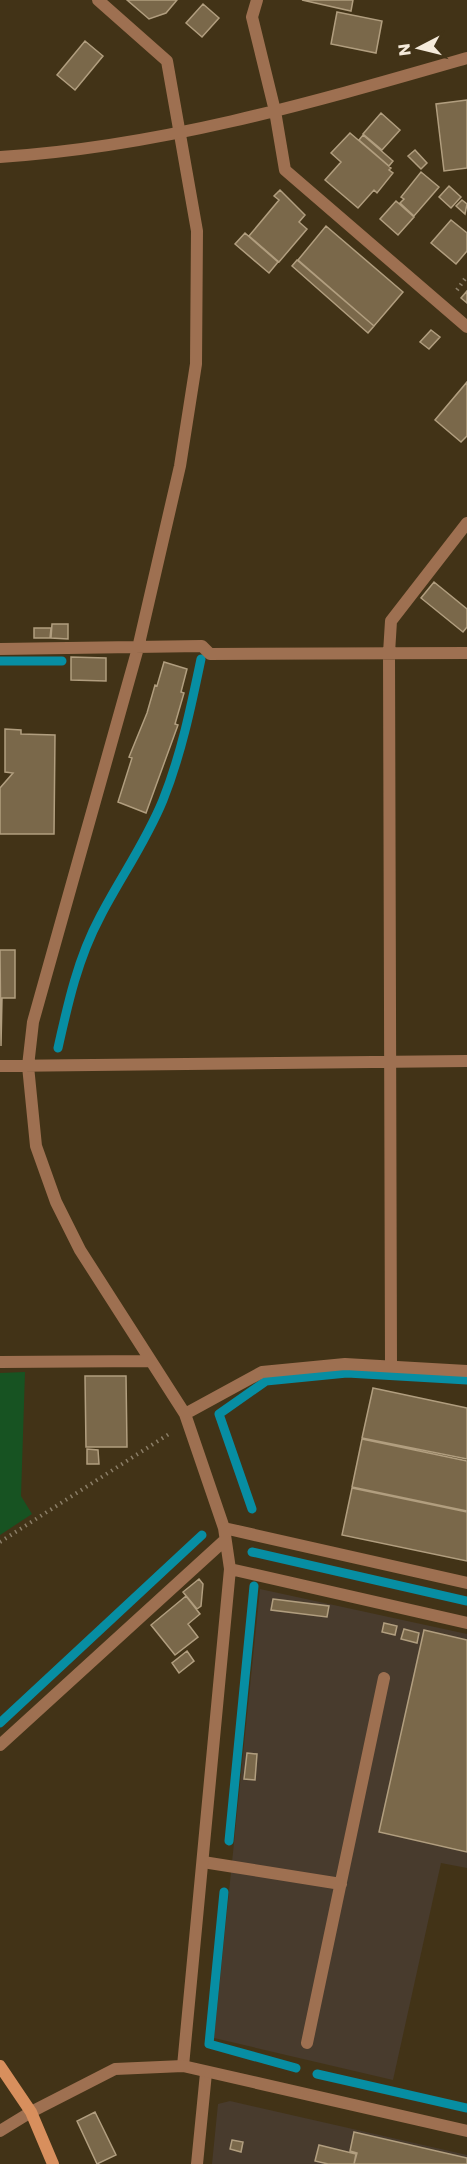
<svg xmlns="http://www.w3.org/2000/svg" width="467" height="2164" viewBox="0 0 467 2164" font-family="Poppins,sans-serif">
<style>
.industrial{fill:#483b2d}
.green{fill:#175322}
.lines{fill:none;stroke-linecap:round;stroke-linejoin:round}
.stream{stroke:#078ea3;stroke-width:9}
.building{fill:#7a684a;stroke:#b19e7f;stroke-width:1.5}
.path{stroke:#8b7e67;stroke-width:4;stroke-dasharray:1.5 4.5;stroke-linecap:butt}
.service{stroke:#9e7051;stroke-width:12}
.minor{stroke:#9e7051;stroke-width:12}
.tertiary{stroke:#9e7051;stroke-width:12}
.secondary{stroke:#d88f5d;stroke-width:12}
</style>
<rect width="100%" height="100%" fill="#423317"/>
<path class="industrial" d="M260,1589L467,1634V1868L441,1863L393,2080L214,2038Z
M230,2101L467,2155V2164H212L218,2104Z"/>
<path class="green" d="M25,1372L21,1496L32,1514L0,1535V1373Z"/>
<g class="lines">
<path class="stream" d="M0,661H62
M58,1048C68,1003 78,958 100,917C120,878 146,842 163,800C181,755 191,707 201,659
M252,1509L219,1414L266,1381L347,1373L467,1380
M252,1552L467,1601
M0,1723L202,1535
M229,1841L254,1586
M224,1892L209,2044L296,2068
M317,2074L467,2108"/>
</g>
<path class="building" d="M127,0H177L166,13L149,19Z
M302,0H353L351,11Z
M203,4L219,18L202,37L186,23Z
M337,12L382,21L376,53L331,44Z
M85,41L103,56L75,90L57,75Z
M467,100V168L444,171L436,104Z
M381,113L400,130L382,150L363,134Z
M350,133L391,168L389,170L393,173L377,193L374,190L358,208L325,180L341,162L331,153Z
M363,135L393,161L389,166L359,140Z
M415,150L427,163L421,169L408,156Z
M421,172L439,187L414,216L400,203L404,199L401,197Z
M449,186L461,197L451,208L439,197Z
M280,190L305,215L299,222L307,229L279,262L249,236L279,200L274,196Z
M462,200L467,204L465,214L456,206Z
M396,201L414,217L398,235L380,219Z
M451,220L467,233V251L456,264L431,243Z
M326,226L403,292L374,326L298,260Z
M245,233L278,262L269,273L235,244Z
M297,260L374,326L368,333L292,266Z
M467,291V303L461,298Z
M431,330L440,337L429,349L420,342Z
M467,382V436L461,442L435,420Z
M434,582L467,609V627L463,632L421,598Z
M52,624H68V639L51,638Z
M34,628H51L50,638H34Z
M71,657L106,658V681L71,680Z
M164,662L187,669L181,692L184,693L175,724L178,725L146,813L118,802L132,758L129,757L147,713L155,685L157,686Z
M5,729L21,730V734L55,735L54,834H0V788L13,773L5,772Z
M0,950H15V998H2L1,1046Z
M85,1376H126L127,1447H86Z
M373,1388L467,1408V1459L362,1438Z
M362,1439L467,1461V1511L352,1487Z
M87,1449L98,1450L99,1464H87Z
M352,1488L467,1512V1561L342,1535Z
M199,1579L203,1584L201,1606L197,1609L183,1592Z
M186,1596L200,1614L188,1624L198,1637L175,1655L151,1625Z
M273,1599L329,1606L327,1617L271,1610Z
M384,1623L397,1626L395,1635L382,1632Z
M404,1629L419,1633L417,1643L401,1639Z
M424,1630L467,1640V1852L379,1832Z
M187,1651L194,1661L179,1673L172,1663Z
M247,1753L257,1754L255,1780L244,1779Z
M95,2112L116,2155L97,2164L77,2121Z
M354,2132L467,2158V2164H354L357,2153L350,2151Z
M232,2140L243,2142L241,2152L230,2149Z
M319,2145L356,2154L354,2164H328L315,2161Z"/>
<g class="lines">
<path class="path" d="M457,290L467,276
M0,1542L169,1434"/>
<path class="service" d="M203,1862L341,1884
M307,2043L384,1678"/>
<path class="minor" d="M98,0L167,61L197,231L196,364L180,466L138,648L33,1022L28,1066L36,1146L56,1202L80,1250L185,1414L224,1528L230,1569L183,2066
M0,649L202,646L210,654L467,653
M0,1066L467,1061
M0,1362L151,1361
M391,1366L389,653L391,621L467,523
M185,1414L262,1372L345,1364L467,1371
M224,1528L467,1583
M230,1569L467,1623
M0,1745L225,1540
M0,2131L31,2112
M197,2164L206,2073"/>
<path class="tertiary" d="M257,0L252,17L275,111L285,170L467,327
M0,157C160,147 314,102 467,58
M31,2112L115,2069L183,2066L467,2131"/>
<path class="secondary" d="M0,2066L31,2112L53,2164"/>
</g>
<g transform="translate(419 48) rotate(263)" stroke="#423317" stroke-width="4.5" paint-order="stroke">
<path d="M0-4.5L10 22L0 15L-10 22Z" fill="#f5ebdb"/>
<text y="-9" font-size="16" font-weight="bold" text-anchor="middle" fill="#f5ebdb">N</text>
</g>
</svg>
